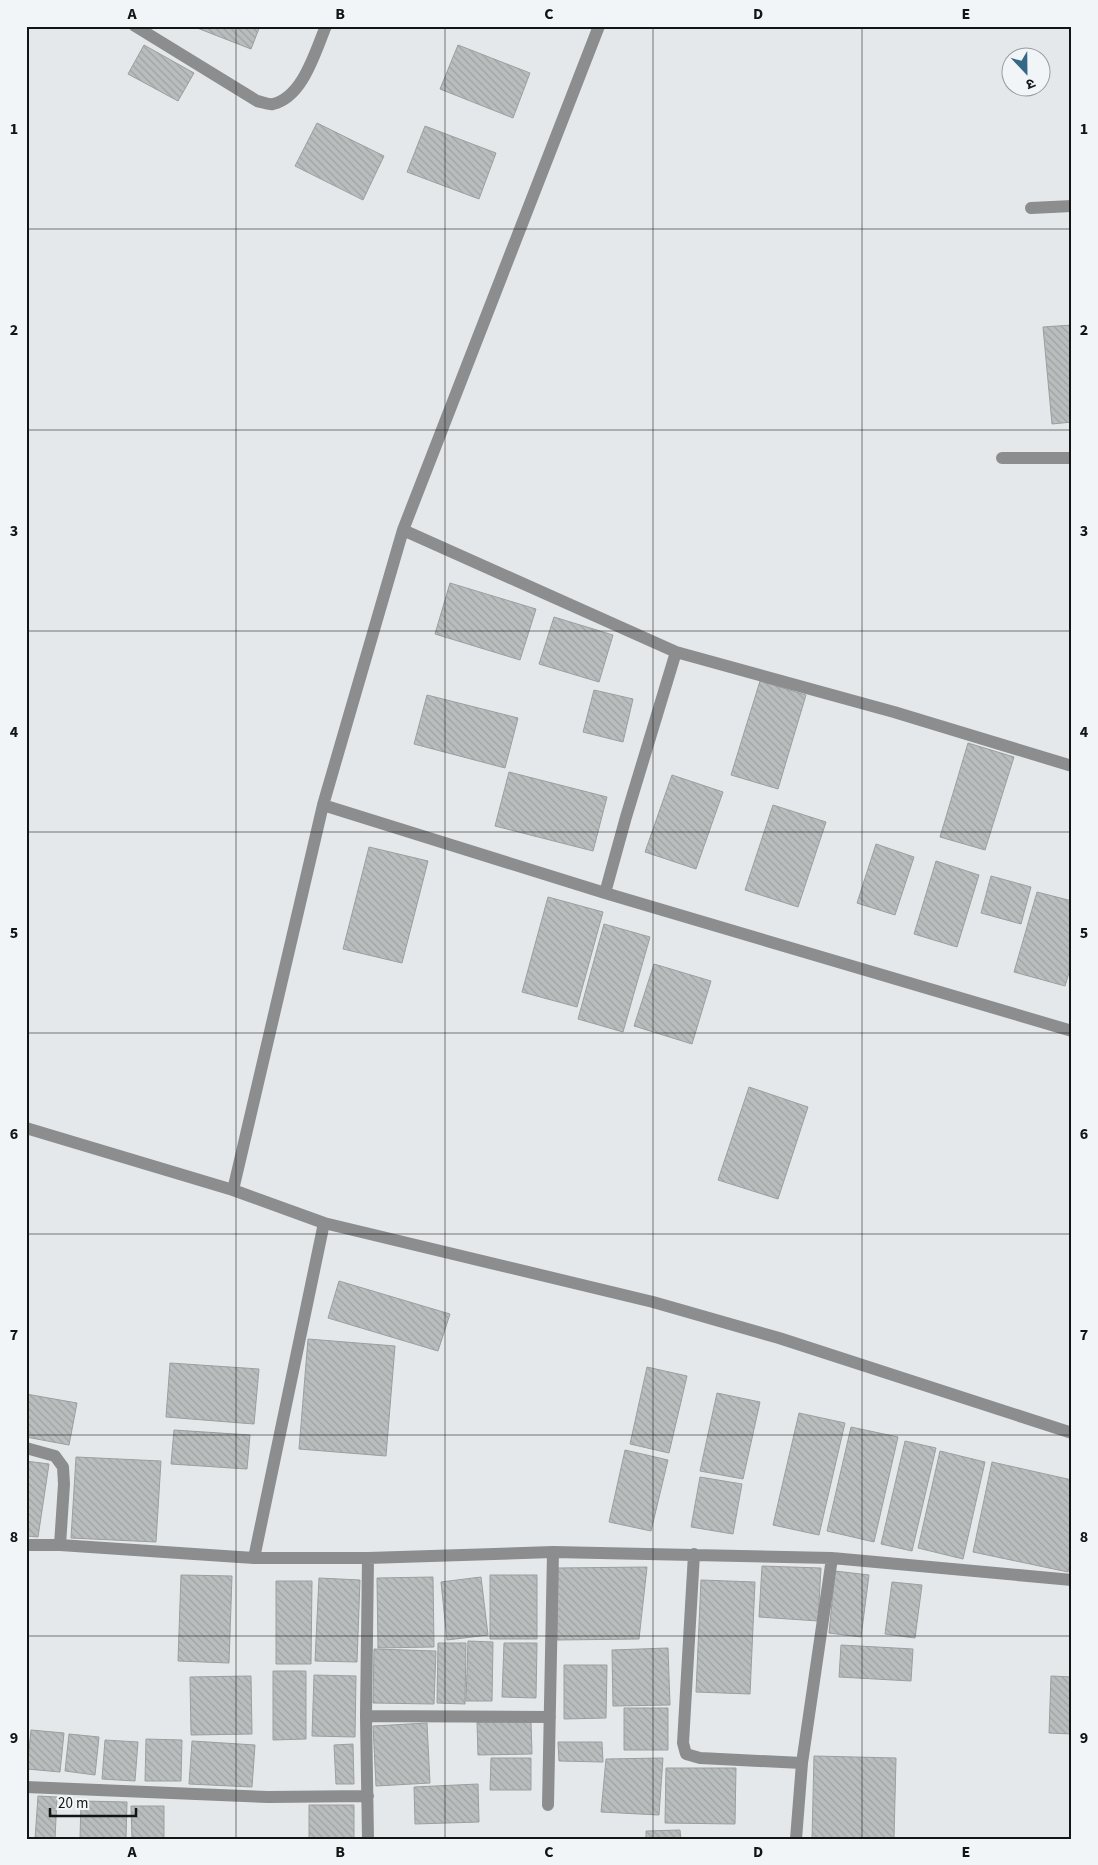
<svg xmlns="http://www.w3.org/2000/svg" width="1098" height="1865" viewBox="0 0 1098 1865" font-family="'Source Sans 3','Noto Sans Devanagari',sans-serif">
<style>
.building{fill:url(#building-back-hatch);stroke:#9c9fa0}
.lines{fill:none;stroke-linecap:round;stroke-linejoin:round}
.minor{stroke:#8c8d8e;stroke-width:12}
.grid{fill:none;stroke:#131414;stroke-width:1;stroke-opacity:0.55}
.neatline{fill:none;stroke:#131414;stroke-width:2}
.grid-label{font-size:16px;text-anchor:middle;font-weight:bold;fill:#131414}
</style>
<defs>
<pattern id="building-back-hatch" width="6" height="6" patternUnits="userSpaceOnUse" patternTransform="scale(1.25)"><rect width="6" height="6" fill="#babdbe"/><path d="M-1 5l2 2M0 0l6 6M5-1l2 2" fill="none" stroke="#9fa2a2"/></pattern>
</defs>
<rect width="100%" height="100%" fill="#e5e8ea"/>
<path class="building" d="M192,26H260L251,49Z
M144,45L194,73L178,101L128,74Z
M458,45L530,73L513,118L440,89Z
M317,123L384,156L363,200L295,166Z
M425,126L496,153L479,199L407,172Z
M1072,325V422L1052,424L1043,327Z
M450,583L536,609L520,660L435,634Z
M554,617L613,635L599,682L539,664Z
M760,681L806,695L778,789L731,775Z
M594,690L633,699L623,742L583,732Z
M427,695L518,718L505,768L414,744Z
M968,743L1014,757L985,850L940,837Z
M509,772L607,797L593,851L495,826Z
M672,775L723,792L696,869L645,852Z
M773,805L826,822L798,907L745,890Z
M876,844L914,857L895,915L857,903Z
M369,847L428,861L402,963L343,949Z
M936,861L979,875L957,947L914,934Z
M991,876L1031,887L1021,924L981,913Z
M1037,892L1072,901V963L1065,986L1014,972Z
M548,897L603,912L577,1007L522,992Z
M604,924L650,937L623,1032L578,1019Z
M654,964L711,981L692,1044L634,1026Z
M749,1087L808,1107L778,1199L718,1180Z
M339,1281L450,1314L438,1351L328,1318Z
M308,1339L395,1346L386,1456L299,1449Z
M170,1363L259,1369L254,1424L166,1417Z
M647,1367L687,1376L669,1453L630,1444Z
M717,1393L760,1402L743,1479L700,1471Z
M26,1394L77,1403L69,1445L26,1437Z
M799,1413L845,1423L819,1535L773,1525Z
M851,1427L898,1437L874,1542L827,1531Z
M174,1430L250,1435L247,1469L171,1464Z
M905,1441L936,1448L912,1551L881,1544Z
M625,1450L668,1460L651,1531L609,1522Z
M940,1451L985,1462L963,1559L918,1548Z
M76,1457L161,1461L156,1542L71,1538Z
M26,1461L49,1464L38,1537L26,1536Z
M992,1462L1072,1480V1554L1068,1572L973,1552Z
M700,1477L742,1484L733,1534L691,1527Z
M762,1566L821,1568L818,1621L759,1617Z
M647,1567L639,1639L557,1640L558,1568Z
M835,1571L869,1575L861,1637L829,1633Z
M181,1575L232,1576L229,1663L178,1661Z
M490,1575H537V1639H490Z
M433,1577L434,1647L378,1648L377,1578Z
M481,1577L488,1635L447,1640L441,1582Z
M319,1578L360,1580L357,1662L315,1661Z
M701,1580L755,1582L750,1694L696,1692Z
M276,1581H312L311,1664H276Z
M892,1582L922,1585L915,1638L885,1634Z
M468,1641L493,1642L492,1701H466Z
M438,1643H466L465,1704L437,1703Z
M504,1643H537L536,1698L502,1697Z
M841,1645L913,1649L911,1681L839,1677Z
M668,1648L670,1705L613,1706L612,1650Z
M374,1649L436,1651L434,1704L373,1703Z
M564,1665H607L606,1718L564,1719Z
M273,1671H306V1739L273,1740Z
M314,1675L356,1676L355,1737L312,1736Z
M251,1676L252,1734L191,1735L190,1677Z
M1051,1676L1072,1677V1734L1049,1733Z
M624,1708H668V1750H624Z
M477,1722H531L532,1754L478,1755Z
M427,1723L430,1783L376,1786L373,1726Z
M31,1730L64,1733L60,1772L27,1769Z
M69,1734L99,1737L95,1775L65,1771Z
M146,1739L182,1740L181,1781H145Z
M105,1740L138,1742L135,1781L102,1779Z
M192,1741L255,1745L252,1787L189,1784Z
M558,1742H602L603,1762L559,1761Z
M353,1744L354,1784H336L334,1745Z
M814,1756L896,1758L894,1839H812Z
M491,1758H531V1790H490Z
M663,1758L659,1815L601,1812L606,1759Z
M666,1768H736L735,1824L665,1823Z
M478,1784L479,1822L415,1824L414,1787Z
M38,1796L57,1797L55,1839H35Z
M81,1801L127,1802L126,1839H80Z
M309,1805H354V1839H309Z
M131,1806H164V1839H132Z
M680,1830L681,1839H646V1831Z"/>
<g class="lines">
<path class="minor" d="M135,26L257,101C262,102 268,105 273,104C303,97 315,52 326,26
M1031,208L1072,206
M1002,458H1072
M403,530L676,652L894,712L1072,766
M323,805L605,893L1072,1031
M605,893L626,817L676,652
M26,1128L233,1190L324,1223L653,1302L779,1338L1072,1433
M233,1190L323,805L403,530L599,26
M26,1448L55,1456L63,1467L64,1484L60,1545
M26,1545H60L254,1558H368L553,1552L832,1558L1072,1580
M694,1554L683,1743L686,1754L700,1758L802,1763
M254,1558L324,1223
M366,1716L550,1717
M26,1787L268,1797L368,1796
M548,1805L553,1552
M368,1839L366,1716L368,1558
M796,1839L802,1763L832,1558"/>
</g>
<path class="grid" d="M236,26V1839M445,26V1839M653,26V1839M862,26V1839M26,229H1072M26,430H1072M26,631H1072M26,832H1072M26,1033H1072M26,1234H1072M26,1435H1072M26,1636H1072"/>
<rect width="1098" height="1865" fill="none" stroke="#f2f5f7" stroke-width="55"/>
<g transform="translate(1026 72) rotate(158)"><circle r="24" fill="#f2f5f7" stroke="#999b9c"/>
<path d="M0-4L9 19L0 12L-9 19Z" fill="#346884"/>
<text y="-8" font-size="14" font-weight="bold" text-anchor="middle" fill="#131414">उ</text>
</g>
<path d="M50 1808v8h86v-8" fill="none" stroke="#131414" stroke-width="2.5"/>
<text x="58" y="1808" font-size="15" fill="#131414" stroke="#f2f5f7" stroke-width="4" paint-order="stroke">20 m</text>
<rect x="28" y="28" width="1042" height="1810" class="neatline"/>
<g class="grid-label">
<text x="132" y="19">A</text>
<text x="340" y="19">B</text>
<text x="549" y="19">C</text>
<text x="758" y="19">D</text>
<text x="966" y="19">E</text>
<text x="14" y="134">1</text>
<text x="1084" y="134">1</text>
<text x="14" y="335">2</text>
<text x="1084" y="335">2</text>
<text x="14" y="536">3</text>
<text x="1084" y="536">3</text>
<text x="14" y="737">4</text>
<text x="1084" y="737">4</text>
<text x="14" y="938">5</text>
<text x="1084" y="938">5</text>
<text x="14" y="1139">6</text>
<text x="1084" y="1139">6</text>
<text x="14" y="1340">7</text>
<text x="1084" y="1340">7</text>
<text x="14" y="1542">8</text>
<text x="1084" y="1542">8</text>
<text x="14" y="1743">9</text>
<text x="1084" y="1743">9</text>
<text x="132" y="1857">A</text>
<text x="340" y="1857">B</text>
<text x="549" y="1857">C</text>
<text x="758" y="1857">D</text>
<text x="966" y="1857">E</text>
</g>
</svg>
